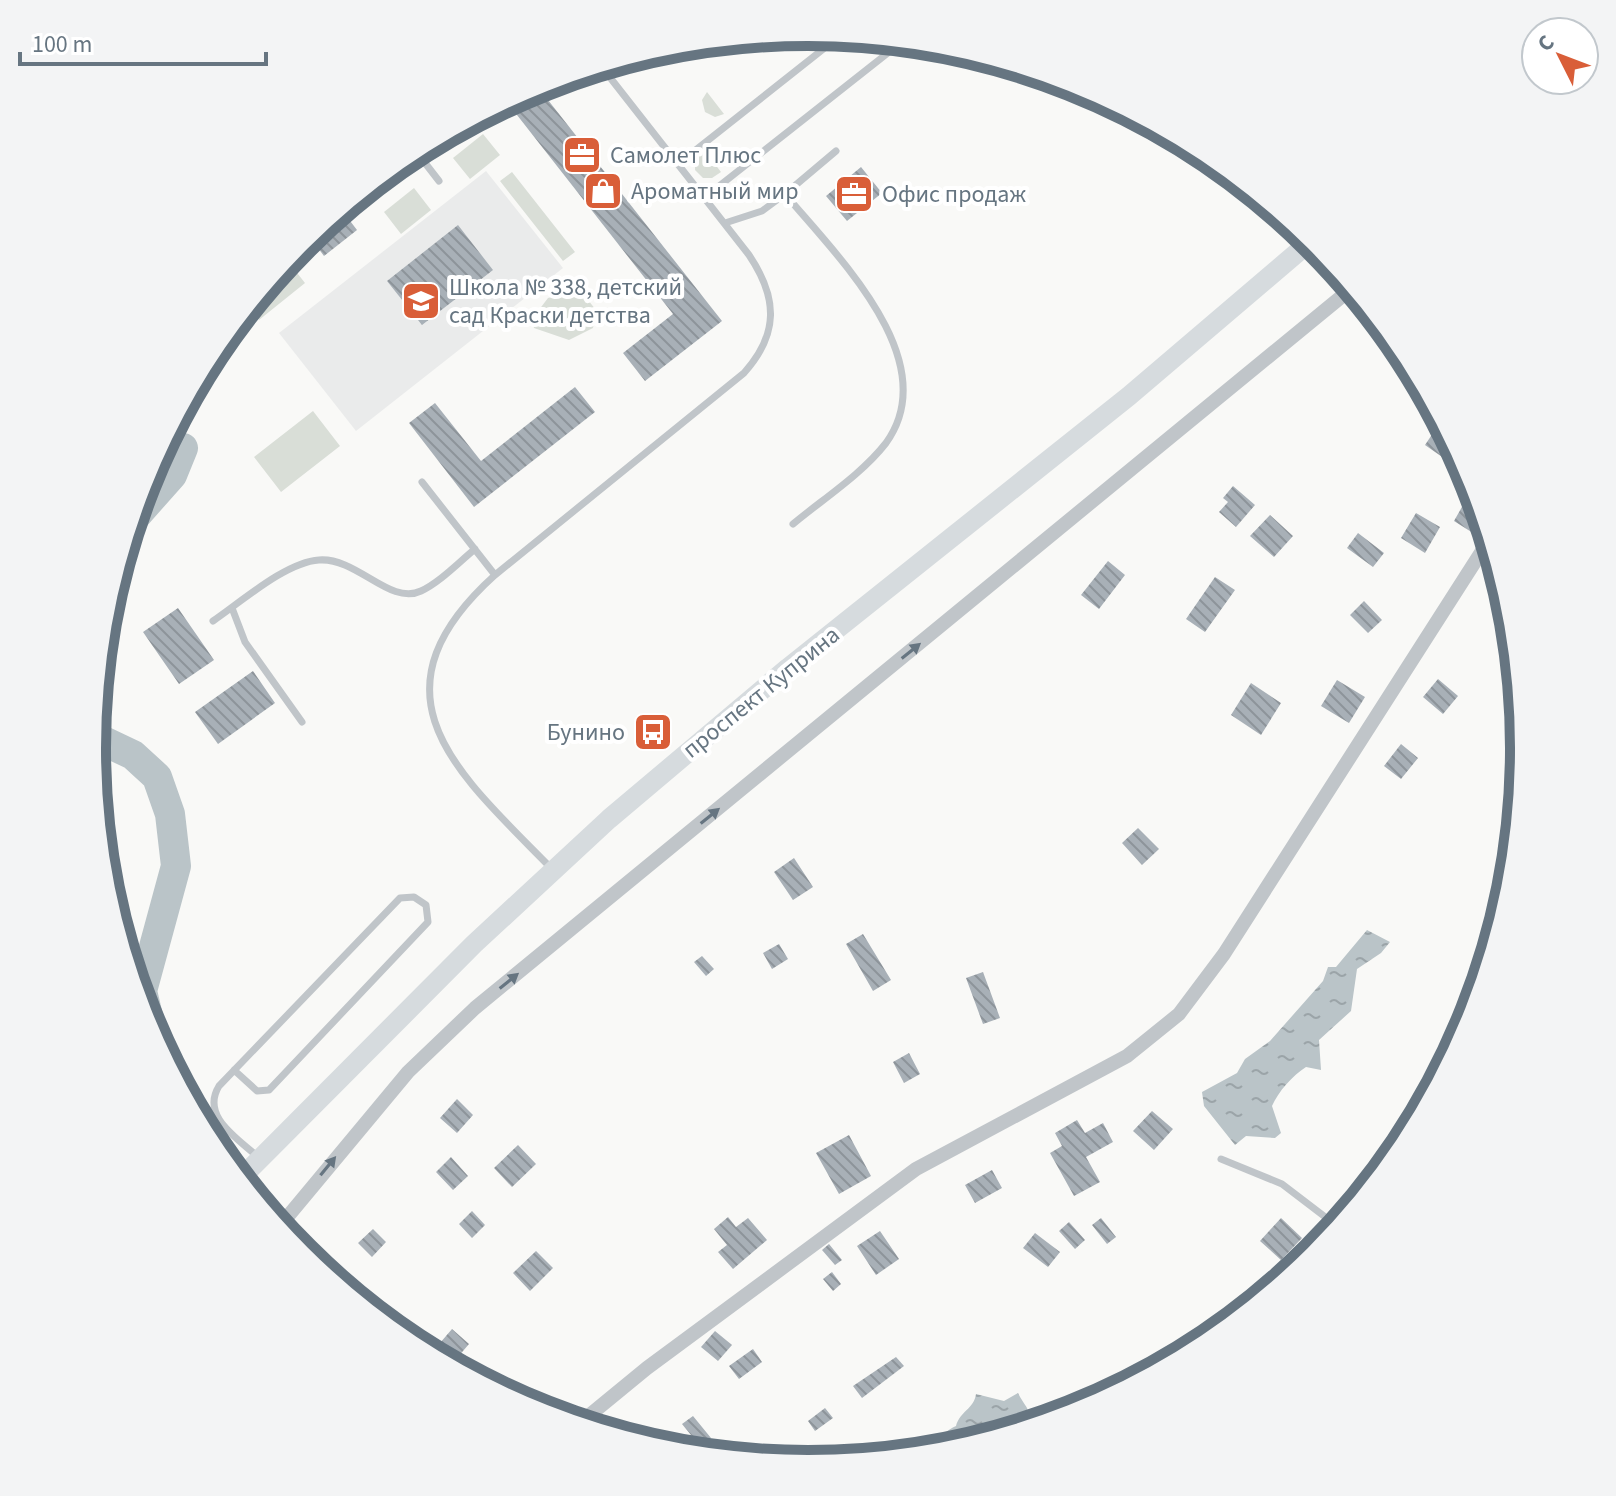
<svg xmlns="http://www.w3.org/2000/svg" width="1616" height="1496" viewBox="0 0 1616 1496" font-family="'Source Sans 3',sans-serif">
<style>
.built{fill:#eaebeb}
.green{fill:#d9ded7}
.water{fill:url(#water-ripples)}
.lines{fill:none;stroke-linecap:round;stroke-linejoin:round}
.river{stroke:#bac4c8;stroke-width:30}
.building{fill:url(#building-back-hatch)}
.lane{stroke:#c0c5c9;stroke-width:7}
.street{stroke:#c0c5c9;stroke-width:14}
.secondary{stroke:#d6dbde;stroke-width:20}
.oneway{fill:#667581}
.labels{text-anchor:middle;stroke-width:8;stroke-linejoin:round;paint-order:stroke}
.poi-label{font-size:24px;fill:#667581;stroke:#fff;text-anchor:start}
.street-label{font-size:24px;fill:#667581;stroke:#fff}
.rim{fill:none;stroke:#667581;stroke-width:10}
</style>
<defs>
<pattern id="water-ripples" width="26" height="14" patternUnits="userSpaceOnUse" patternTransform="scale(2)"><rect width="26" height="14" fill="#bac4c8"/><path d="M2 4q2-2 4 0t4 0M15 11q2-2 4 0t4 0" fill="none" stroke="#9ba4a8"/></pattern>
<pattern id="building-back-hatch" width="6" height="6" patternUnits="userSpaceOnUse" patternTransform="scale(2)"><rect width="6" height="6" fill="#a8b0b7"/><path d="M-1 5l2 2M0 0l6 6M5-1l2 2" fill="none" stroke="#8d949a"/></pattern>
</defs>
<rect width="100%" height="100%" fill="#f9f9f7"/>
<path class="built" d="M486,171L563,268L356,431L279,333Z"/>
<path class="green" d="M707,92L724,114L715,117L705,112L702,100Z
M483,134L500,155L470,179L453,158Z
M704,150L721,172L712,178H703L695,170V160Z
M512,172L575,252L563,261L500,181Z
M414,188L431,210L401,234L384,212Z
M287,260L305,283L259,320L253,302Z
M580,290L596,310L593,328L569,340L534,328L532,319L548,298Z
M313,411L340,446L281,492L254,457Z"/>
<path class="water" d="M1367,930L1390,942L1381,953L1357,969L1351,1011L1319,1040L1321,1070L1306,1067C1293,1075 1278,1092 1272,1106L1281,1133L1275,1138L1246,1136L1235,1145L1204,1106L1202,1092L1237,1073L1245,1059L1270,1041L1323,981L1328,967H1336Z
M1018,1393C1028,1413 1034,1407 1019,1429L947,1450L915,1454C937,1448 938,1434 956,1426C960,1411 974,1409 976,1394L1004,1401Z"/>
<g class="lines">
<path class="river" d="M133,519L172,475L183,448L158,452
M93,736L133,755L157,777L170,814L176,866L142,991L151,1029"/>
</g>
<path class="building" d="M537,86L722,321L645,381L623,353L673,314L506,101Z
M861,167L882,193L847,221L826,196Z
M341,209L357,230L324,256L309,236Z
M458,225L493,270L422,325L387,281Z
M575,387L595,412L474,507L409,423L435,403L481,461Z
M1441,421L1457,450L1448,461L1425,445Z
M1233,486L1255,505L1236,527L1219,512L1228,502L1223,498Z
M1467,498L1479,505L1482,516L1473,533L1454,521Z
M1416,513L1440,527L1425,553L1401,538Z
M1270,515L1293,536L1274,557L1250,536Z
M1358,533L1384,553L1373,567L1347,548Z
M1108,561L1125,575L1099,609L1081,595Z
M1215,577L1235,590L1205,632L1186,619Z
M1364,601L1382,620L1368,633L1350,615Z
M178,608L214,660L179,684L143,632Z
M253,671L275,703L218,744L195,712Z
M1438,679L1458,696L1443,714L1423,697Z
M1337,680L1365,697L1349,723L1321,706Z
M1251,683L1281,703L1261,735L1231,715Z
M1401,744L1418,758L1401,779L1384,766Z
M1138,828L1159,849L1142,865L1122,843Z
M794,858L813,887L793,900L774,872Z
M863,934L891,980L873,991L846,944Z
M779,944L788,959L772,969L763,953Z
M702,956L714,969L706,976L694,962Z
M983,972L1000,1018L983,1024L966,978Z
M1475,995L1477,997L1469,1023L1460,1017Z
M909,1053L920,1074L904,1083L893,1062Z
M457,1099L473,1115L457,1133L440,1118Z
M1152,1111L1173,1129L1154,1150L1133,1131Z
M1077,1120L1085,1133L1103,1123L1113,1142L1086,1157L1100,1182L1074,1196L1050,1153L1062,1146L1055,1133Z
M1403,1121L1412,1129L1400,1149L1388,1140Z
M849,1135L871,1176L839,1194L816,1153Z
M518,1145L536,1164L512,1187L494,1168Z
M451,1157L468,1176L453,1190L436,1172Z
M992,1170L1002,1188L975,1203L965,1185Z
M472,1211L485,1225L472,1238L459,1224Z
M728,1217L736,1227L748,1218L767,1240L733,1269L718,1252L727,1245L714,1229Z
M1101,1218L1116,1237L1107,1244L1092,1225Z
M1281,1218L1302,1238L1281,1260L1260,1241Z
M1069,1222L1085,1240L1075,1249L1059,1231Z
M373,1229L386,1242L372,1257L358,1243Z
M880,1231L899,1259L876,1275L857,1246Z
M1035,1233L1060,1252L1048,1267L1023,1248Z
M829,1244L842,1260L835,1265L822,1250Z
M536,1251L553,1268L530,1291L513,1273Z
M832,1272L841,1284L833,1291L823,1279Z
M452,1329L469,1344L457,1358L440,1343Z
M715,1331L732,1345L718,1361L701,1347Z
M753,1349L762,1362L739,1379L729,1366Z
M896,1357L904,1366L862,1398L853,1386Z
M503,1375L522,1403L489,1385Z
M825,1408L833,1418L815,1431L808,1421Z
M693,1416L711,1438L700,1446L682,1424Z"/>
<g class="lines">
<path class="lane" d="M415,150L439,181
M678,164L841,35
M704,198L903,41
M725,223L762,211L785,194
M422,482L495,575
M793,524C823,499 862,474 886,443C946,360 834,253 785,194L836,151
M232,608L245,642L302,722
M213,621C241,602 286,562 319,560C357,557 390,606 421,591C440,582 458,563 475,549
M551,868C458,773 362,695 495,575L744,373C779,334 778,298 749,255L601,66
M234,1070L257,1091L269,1090L428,922L426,905L414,897L400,898L219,1086C200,1117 239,1139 259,1158
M1221,1159L1282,1184L1337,1226"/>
<path class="street" d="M279,1227L408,1072L475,1008L1352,288
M580,1423L647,1368L916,1169L1127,1056L1179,1014L1224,954L1489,540"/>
<path class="secondary" d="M240,1179L474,944L609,819L788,668L1129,396L1312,240"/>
</g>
<defs><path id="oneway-solid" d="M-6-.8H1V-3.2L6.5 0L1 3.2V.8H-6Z" transform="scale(2)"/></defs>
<g class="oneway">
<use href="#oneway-solid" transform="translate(911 651) rotate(-39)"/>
<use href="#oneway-solid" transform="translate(710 816) rotate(-39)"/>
<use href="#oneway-solid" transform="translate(509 981) rotate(-39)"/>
<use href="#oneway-solid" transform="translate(328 1166) rotate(-51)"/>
</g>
<defs>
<symbol id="office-square" viewBox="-11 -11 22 22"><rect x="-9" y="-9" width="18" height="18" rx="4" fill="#d95e38" stroke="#fff"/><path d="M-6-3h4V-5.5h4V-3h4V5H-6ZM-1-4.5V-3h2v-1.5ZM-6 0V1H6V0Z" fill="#fff"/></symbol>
<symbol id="shop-square" viewBox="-11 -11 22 22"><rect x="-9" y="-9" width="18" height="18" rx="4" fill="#d95e38" stroke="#fff"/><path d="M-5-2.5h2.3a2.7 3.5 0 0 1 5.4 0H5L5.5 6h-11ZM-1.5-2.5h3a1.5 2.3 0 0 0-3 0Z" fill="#fff"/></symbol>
<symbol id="school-square" viewBox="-11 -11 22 22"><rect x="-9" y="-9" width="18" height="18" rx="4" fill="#d95e38" stroke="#fff"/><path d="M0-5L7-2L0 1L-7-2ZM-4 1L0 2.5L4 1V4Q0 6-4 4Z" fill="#fff"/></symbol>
<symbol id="bus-square" viewBox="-11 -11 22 22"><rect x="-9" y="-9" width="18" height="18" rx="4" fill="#d95e38" stroke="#fff"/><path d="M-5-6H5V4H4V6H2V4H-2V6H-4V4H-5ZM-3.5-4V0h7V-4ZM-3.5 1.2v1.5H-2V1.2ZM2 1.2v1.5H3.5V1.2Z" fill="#fff"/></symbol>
</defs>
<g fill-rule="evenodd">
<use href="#office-square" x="560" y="133" width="44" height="44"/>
<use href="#shop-square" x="581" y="169" width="44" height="44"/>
<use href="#office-square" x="832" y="172" width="44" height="44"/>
<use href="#school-square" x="399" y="279" width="44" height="44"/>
<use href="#bus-square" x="631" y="710" width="44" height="44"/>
</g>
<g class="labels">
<g class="poi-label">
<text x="610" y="163">Самолет Плюс</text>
<text x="631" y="199">Ароматный мир</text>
<text x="882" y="202">Офис продаж</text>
<text x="449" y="295">Школа № 338, детский<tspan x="449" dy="28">сад Краски детства</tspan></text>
<text x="625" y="740" text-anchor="end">Бунино</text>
</g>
<g class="street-label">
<text transform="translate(761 692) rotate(-39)" y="8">проспект Куприна</text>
</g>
</g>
<path d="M0 0H1616V1496H0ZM106 748a702 702 0 1 1 1404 0a702 702 0 1 1-1404 0Z" fill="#f3f4f5" fill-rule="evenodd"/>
<path class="rim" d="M106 748a702 702 0 1 1 1404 0a702 702 0 1 1-1404 0Z"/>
<g transform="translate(1560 56) rotate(312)"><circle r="38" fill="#ffffff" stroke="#c2c8cd" stroke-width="2"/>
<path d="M0-6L14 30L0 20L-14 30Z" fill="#d95e38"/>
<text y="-12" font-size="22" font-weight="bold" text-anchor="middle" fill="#667581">С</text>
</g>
<path d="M20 52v12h246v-12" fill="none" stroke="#667581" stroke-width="4"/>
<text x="32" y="52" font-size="24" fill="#667581" stroke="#ffffff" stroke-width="6" paint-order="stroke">100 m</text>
</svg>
